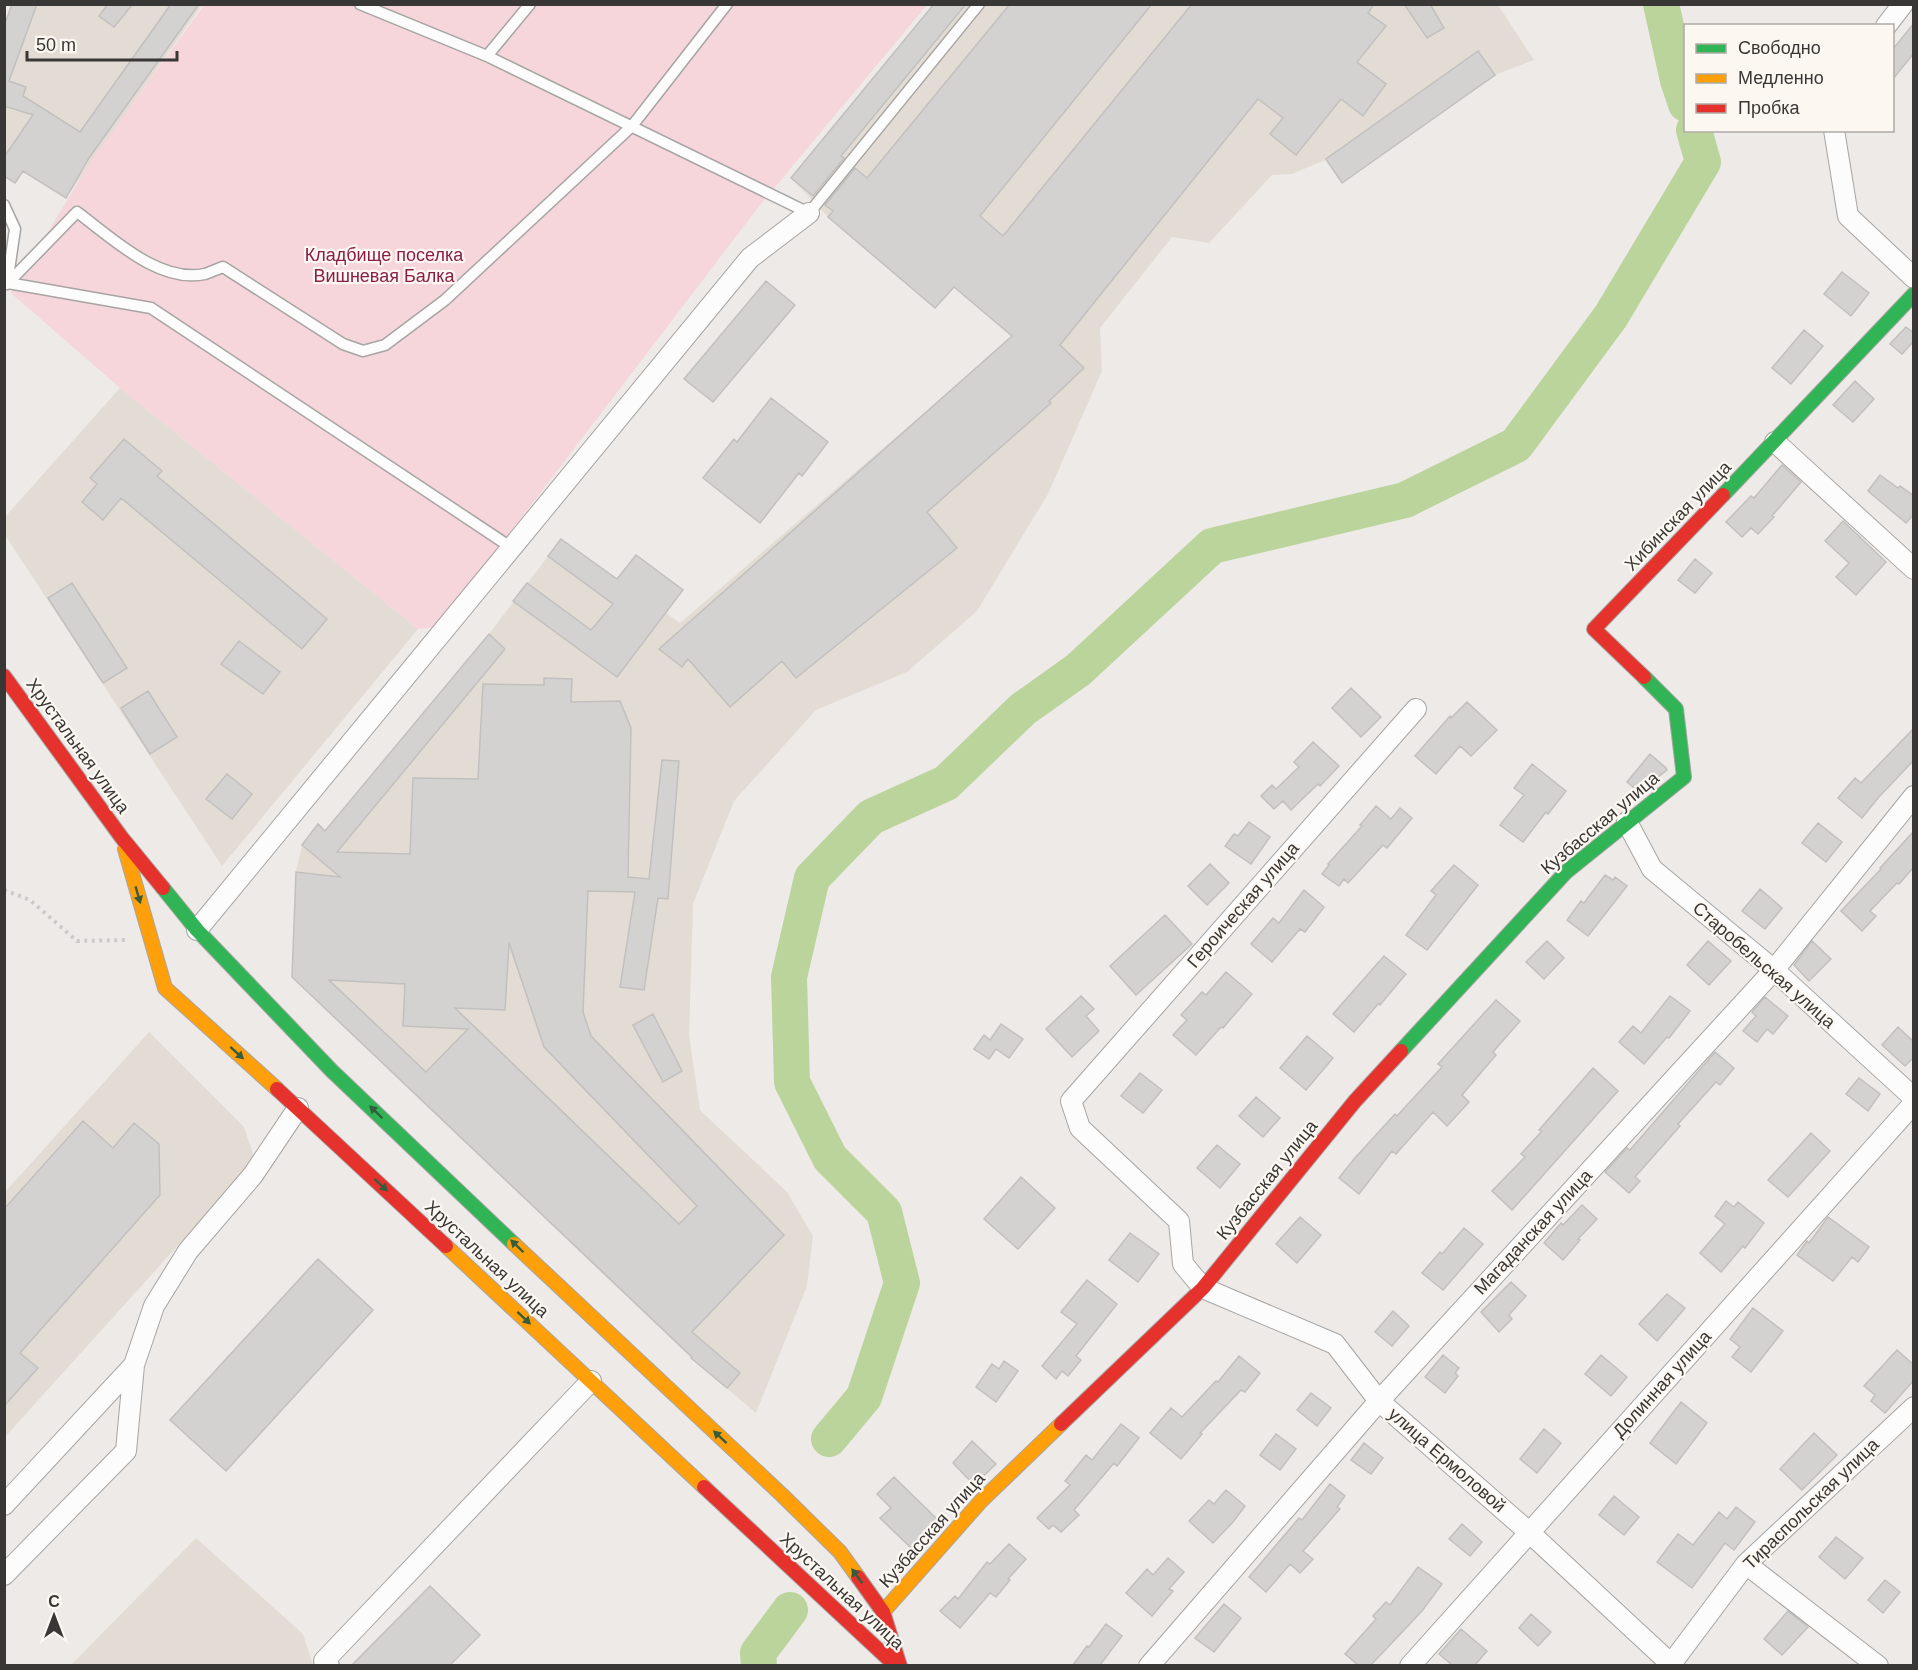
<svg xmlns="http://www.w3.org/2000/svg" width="1918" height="1670" viewBox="0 0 1918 1670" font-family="Arial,sans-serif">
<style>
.built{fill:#e3dcd5}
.green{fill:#f6d5db}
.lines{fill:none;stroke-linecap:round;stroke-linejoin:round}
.river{stroke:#bbd49b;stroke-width:36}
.building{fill:#d3d2d0;stroke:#c2c0be;stroke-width:1.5;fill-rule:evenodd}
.lane-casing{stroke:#a7a5a3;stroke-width:13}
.street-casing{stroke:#a7a5a3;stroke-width:22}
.fast-casing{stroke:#a7a5a3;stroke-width:16}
.slow-casing{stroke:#a7a5a3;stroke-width:16}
.jam-casing{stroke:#a7a5a3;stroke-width:16}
.path{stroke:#cccbca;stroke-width:4;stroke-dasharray:3 4.5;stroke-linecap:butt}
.lane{stroke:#fcfcfc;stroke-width:10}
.street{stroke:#fcfcfc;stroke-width:20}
.fast{stroke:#30b455;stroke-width:14}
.slow{stroke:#ff9f0a;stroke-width:14}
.jam{stroke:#e5322d;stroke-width:14}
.oneway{fill:#365c3f}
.labels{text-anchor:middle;stroke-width:4.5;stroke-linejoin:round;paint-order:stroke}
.park-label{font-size:18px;fill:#891f46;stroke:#fdf7f2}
.street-label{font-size:18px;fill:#393735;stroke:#fdf7f2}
</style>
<rect width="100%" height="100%" fill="#edeae8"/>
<path class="built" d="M12,5H202L66,198L24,171L15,183L5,176L4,26Z
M934,5H1498L1534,60L1495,75L1342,183L1325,160L1292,174L1272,175L1209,243L1172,237L1100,328L1102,371L1048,494L977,611L907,672L816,710L734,801L693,904L689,1035L700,1110L787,1192L813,1236L807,1286L756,1413L691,1358L292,977L296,872L302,845L318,824L325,831L489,634L561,539L680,623L1012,337L954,287L935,308L828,217L791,178Z
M120,388L418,629L222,866L5,535V517Z
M149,1032L244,1127L255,1160L5,1437V1192Z
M196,1538L303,1634L313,1665H71Z"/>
<path class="green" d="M204,5H927L760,205L438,627L418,629L120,388L11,293L91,161Z"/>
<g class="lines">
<path class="river" d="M1661,4L1678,80L1686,104
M829,1439L864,1397L902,1283L884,1212L830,1158L792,1082L789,977L812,878L871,817L946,783L1023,709L1078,670L1212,546L1405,500L1516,445L1611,316L1703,162L1694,130
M759,1666L758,1653L790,1610"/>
</g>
<path class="building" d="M12,4H37L9,81L26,87L23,96L80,132L171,4H199L89,158L66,198L23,171L15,183L4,176V157L33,115L4,106V26Z
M108,4H133L114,27L99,16Z
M934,4H966L841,156L844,158L813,196L791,178Z
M1010,4H1152L980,216L1003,236L1192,4H1374L1368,13L1386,26L1357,62L1386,84L1363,116L1341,99L1296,155L1270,134L1283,118L1258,99L1060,345L1084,368L1049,401L1051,403L927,512L957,548L796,678L782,661L730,707L688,659L682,667L659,649L1012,336L954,287L935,308L828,217L833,211L825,205L855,168L867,178Z
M1404,4H1430L1444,28L1427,38Z
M1914,23V53L1893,79V49Z
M1478,51L1495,75L1342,183L1326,159Z
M1842,272L1869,293L1851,316L1824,294Z
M766,281L795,305L713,402L684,379Z
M1906,327L1914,333V341L1902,354L1890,344Z
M1804,330L1823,346L1791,384L1772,368Z
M1855,381L1874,399L1853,422L1833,405Z
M771,398L828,442L802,476L799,473L760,523L703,478L734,439L737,442Z
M124,439L162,471L157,476L327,619L302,649L121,498L103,520L82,502L97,484L90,478Z
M1782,465L1801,482L1772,516L1774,517L1758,534L1751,528L1742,537L1726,522L1751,496L1754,498Z
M1880,475L1898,488L1900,486L1914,496V514L1906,523L1868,491Z
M1843,521L1886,562L1856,595L1836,577L1849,563L1825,541Z
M561,539L617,579L636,555L683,590L617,677L513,601L527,583L591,630L613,604L548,556Z
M1695,559L1712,573L1695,593L1678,580Z
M72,583L127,668L103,683L48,598Z
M489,634L505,649L337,852L410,854L413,778L478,779L483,684L544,685V678L572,679L571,702L620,701L631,728L628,877L649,879L662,760L679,761L668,899L658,898L644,990L620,987L635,892L588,891L583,1012L591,1036L784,1235L692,1332L740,1373L727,1388L691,1358L692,1357L292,977L296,872L340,877L302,845L318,824L325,831ZM509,943L544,1047L697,1206L679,1224L455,1008L505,1010ZM329,980L405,984L403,1026L468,1029L426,1072Z
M239,641L280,672L263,694L221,664Z
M1351,688L1381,717L1361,737L1332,708Z
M148,691L177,737L150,754L121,708Z
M1467,702L1497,730L1471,756L1460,746L1436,774L1415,756L1450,716L1451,718Z
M1914,728V760L1878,798L1862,818L1838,798L1855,778L1861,783Z
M1313,742L1339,766L1320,786L1318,784L1291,810L1283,801L1274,809L1261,796L1272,785L1276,789L1299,767L1294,762Z
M1650,754L1666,768L1667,770L1639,792L1627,782Z
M1532,764L1566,791L1548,814L1546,812L1523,842L1500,825L1524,795L1514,788Z
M227,774L252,794L232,819L206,799Z
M1376,806L1391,819L1400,808L1412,818L1387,848L1383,845L1348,883L1344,879L1339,886L1322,874L1329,865L1328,864L1362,826L1360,825Z
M1249,822L1270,837L1251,864L1225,846L1234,834L1238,836Z
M1818,823L1842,842L1826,862L1802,843Z
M1914,831V867L1899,884L1897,883L1870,911L1876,916L1862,931L1841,911L1881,869L1880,868Z
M1210,864L1229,883L1207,905L1188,886Z
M1454,865L1478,885L1427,950L1406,935L1436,895L1431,891Z
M1605,875L1613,880L1615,877L1627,886L1588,936L1567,920L1581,901L1584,903Z
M1760,889L1782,908L1765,929L1742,911Z
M1304,890L1324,907L1305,932L1300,929L1272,962L1251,944L1273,918L1279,923Z
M1165,915L1192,944L1136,995L1110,966Z
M1547,941L1564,958L1544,979L1526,962Z
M1708,941L1731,961L1709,985L1687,965Z
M1812,941L1831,959L1809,981L1794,965Z
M1384,956L1406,974L1380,1005L1379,1003L1354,1032L1333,1014Z
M1226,972L1252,994L1223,1028L1221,1027L1196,1055L1173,1035L1187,1020L1181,1015L1202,992L1206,995Z
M1081,996L1094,1009L1086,1016L1099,1031L1072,1057L1046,1029Z
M1670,996L1690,1011L1669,1038L1667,1037L1644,1064L1619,1042L1633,1026L1641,1033Z
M1765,997L1788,1016L1773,1034L1767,1029L1757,1042L1743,1031L1756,1016L1752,1012Z
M1496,1000L1520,1021L1493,1052L1496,1055L1462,1095L1469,1102L1447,1126L1433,1112L1396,1154L1392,1151L1359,1194L1339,1178L1354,1159L1395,1114L1397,1116L1442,1067L1438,1064Z
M653,1014L682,1071L663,1082L633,1025Z
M1001,1024L1023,1039L1009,1058L996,1049L989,1059L974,1049L984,1035L990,1040Z
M1898,1027L1914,1042V1057L1905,1066L1882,1045Z
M1307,1036L1333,1058L1306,1090L1280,1068Z
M1715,1052L1734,1068L1720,1085L1716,1082L1678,1124L1680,1126L1635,1177L1640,1181L1629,1193L1605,1172L1627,1148L1630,1150Z
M1593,1068L1618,1091L1512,1210L1492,1191L1525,1157L1521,1154L1542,1131L1539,1130Z
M1140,1073L1162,1090L1143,1113L1121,1096Z
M1859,1078L1880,1094L1868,1111L1846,1094Z
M1256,1097L1280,1118L1263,1137L1239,1116Z
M83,1121L113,1148L134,1123L159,1144L160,1195L20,1353L38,1368L4,1406V1209Z
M1811,1133L1830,1151L1788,1197L1768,1180Z
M1217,1145L1240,1164L1220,1188L1197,1168Z
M1021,1177L1055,1208L1018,1249L984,1219Z
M1726,1201L1734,1207L1738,1202L1764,1223L1745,1248L1743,1246L1721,1272L1700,1253L1725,1224L1715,1216Z
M1582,1205L1597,1219L1578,1239L1580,1240L1563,1260L1544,1243L1561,1223L1563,1225Z
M1300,1217L1321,1235L1297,1263L1276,1244Z
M1828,1217L1869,1247L1858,1262L1852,1257L1833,1281L1797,1255L1807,1241L1809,1243Z
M1464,1228L1483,1244L1443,1290L1422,1273L1440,1252L1442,1254Z
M1130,1233L1159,1254L1138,1282L1109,1260Z
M318,1259L373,1310L226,1471L170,1420Z
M1087,1280L1117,1304L1076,1356L1081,1360L1068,1376L1062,1371L1056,1379L1042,1366L1077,1324L1061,1312Z
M1511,1282L1526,1296L1509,1315L1512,1319L1499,1332L1481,1312Z
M1667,1294L1685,1308L1657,1341L1639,1324Z
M1753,1308L1783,1331L1751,1372L1732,1357L1740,1347L1730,1339Z
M1393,1311L1409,1326L1392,1346L1375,1332Z
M1897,1350L1914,1365V1380L1885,1413L1871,1401L1875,1395L1864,1386Z
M1443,1355L1459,1368L1455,1373L1458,1376L1445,1393L1425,1377Z
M1601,1355L1627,1377L1611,1396L1585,1374Z
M1239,1356L1260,1373L1245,1392L1241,1390L1200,1433L1202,1434L1181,1459L1150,1433L1171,1408L1182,1417L1216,1381L1218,1382Z
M1004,1361L1018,1371L996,1402L976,1387L992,1364L999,1369Z
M1311,1393L1331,1408L1317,1426L1297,1410Z
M1681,1402L1707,1423L1676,1464L1650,1443Z
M1121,1424L1139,1438L1117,1466L1114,1463L1074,1510L1079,1515L1061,1532L1053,1525L1049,1529L1037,1518L1070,1485L1065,1481L1086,1455L1092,1460Z
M1544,1429L1561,1443L1537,1473L1520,1459Z
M1814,1433L1837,1455L1802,1490L1780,1469Z
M1276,1434L1296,1449L1280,1470L1260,1455Z
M972,1441L996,1464L974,1485L953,1463Z
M1364,1443L1383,1458L1371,1474L1351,1460Z
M894,1477L939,1521L911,1548L880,1518L891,1508L877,1494Z
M1330,1484L1345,1496L1337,1507L1340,1509L1303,1551L1313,1559L1300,1573L1290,1564L1266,1592L1249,1577L1299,1518L1302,1520Z
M1226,1490L1245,1506L1233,1522L1213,1543L1189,1521L1209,1500L1214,1504Z
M1614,1496L1639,1517L1624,1535L1599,1515Z
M1736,1507L1755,1522L1734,1550L1725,1543L1692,1588L1657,1562L1678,1534L1693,1545L1719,1512L1727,1519Z
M1462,1524L1482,1542L1470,1556L1449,1539Z
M1836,1537L1863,1558L1845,1579L1819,1557Z
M1009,1544L1026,1559L1008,1579L1010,1580L996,1597L990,1593L960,1628L940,1611L955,1596L958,1599L987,1562L990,1564Z
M1168,1558L1184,1572L1169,1589L1173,1591L1152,1616L1126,1593L1147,1569L1153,1575Z
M1418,1567L1442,1584L1422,1611L1371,1665H1358L1345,1654L1376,1619L1373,1616L1386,1602L1390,1605Z
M1885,1580L1900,1592L1883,1613L1868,1600Z
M430,1586L480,1635L450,1665H352Z
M1224,1604L1241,1618L1214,1652L1195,1638Z
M1788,1611L1808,1627L1782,1655L1764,1639Z
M1531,1614L1551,1632L1538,1646L1519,1628Z
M1106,1624L1122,1636L1100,1665H1073L1087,1646L1089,1647Z
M1461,1629L1487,1651L1475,1665H1452L1439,1654Z"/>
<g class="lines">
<defs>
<path id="lane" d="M360,4L487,56L809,213L979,4
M487,56L530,4
M4,205L15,229L7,284
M8,283L77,212C111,237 159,284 205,274C211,272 217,269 223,267L343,344L363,351L385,345L445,300L632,126L727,4
M8,283L151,308L512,548"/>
<path id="street" d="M1886,26L1903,4
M1834,130L1848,216L1914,278
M1775,442L1914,569
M1416,709L1071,1101L1080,1128L1179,1221L1183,1264L1203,1288L1335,1344L1379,1401L1530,1533L1671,1664L1669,1666
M1627,822L1652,869L1774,970L1914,1098
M197,930L750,258L809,213
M4,1505L134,1365
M1746,1564L1878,1666
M4,1575L126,1451L134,1365L154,1306L188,1251L253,1175L298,1108
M1671,1664L1746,1564L1914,1407
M329,1666L324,1661L591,1381
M1149,1666L1379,1401L1774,970L1914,796
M1410,1666L1914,1103"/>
<path id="fast" d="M1723,495L1914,294
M163,888L197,930L332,1071L514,1244
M1401,1051L1566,872L1684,777L1676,709L1644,677"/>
<path id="slow" d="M125,849L165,988L277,1089
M514,1244L782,1495L840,1552L858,1577
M446,1246L704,1487
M883,1612L981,1501L1061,1424"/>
<path id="jam" d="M4,676L122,838L163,888
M1644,677L1594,629L1723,495
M277,1089L446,1246
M1061,1424L1203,1288L1355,1101L1401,1051
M704,1487L896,1666
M858,1577L883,1612L900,1666"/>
</defs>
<use href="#lane" class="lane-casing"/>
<use href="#street" class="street-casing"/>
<use href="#fast" class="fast-casing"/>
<use href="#slow" class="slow-casing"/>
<use href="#jam" class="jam-casing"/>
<path class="path" d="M4,890L30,900L77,941L126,940"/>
<use href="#lane" class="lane"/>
<use href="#street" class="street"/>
<use href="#fast" class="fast"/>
<use href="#slow" class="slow"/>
<use href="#jam" class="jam"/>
</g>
<defs><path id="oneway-solid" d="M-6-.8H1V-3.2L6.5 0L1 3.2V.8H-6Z" transform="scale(1.5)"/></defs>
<g class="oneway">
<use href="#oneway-solid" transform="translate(138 895) rotate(74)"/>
<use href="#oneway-solid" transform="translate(237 1053) rotate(42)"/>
<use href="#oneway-solid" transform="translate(376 1112) rotate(-136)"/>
<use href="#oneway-solid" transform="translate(381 1185) rotate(43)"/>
<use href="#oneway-solid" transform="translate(517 1246) rotate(-136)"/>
<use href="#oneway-solid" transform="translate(524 1318) rotate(43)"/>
<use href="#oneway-solid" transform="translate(720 1437) rotate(-137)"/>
<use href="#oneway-solid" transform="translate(857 1576) rotate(-126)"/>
</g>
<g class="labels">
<g class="park-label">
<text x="384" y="261">Кладбище поселка<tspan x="384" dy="21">Вишневая Балка</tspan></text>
</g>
<g class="street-label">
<text transform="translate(1678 516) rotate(-46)" y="6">Хибинская улица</text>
<text transform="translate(78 746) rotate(54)" y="6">Хрустальная улица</text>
<text transform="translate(1600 823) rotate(-40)" y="6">Кузбасская улица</text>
<text transform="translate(1243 905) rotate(-49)" y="6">Героическая улица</text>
<text transform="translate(1764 965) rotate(41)" y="6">Старобельская улица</text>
<text transform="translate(1267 1180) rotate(-51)" y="6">Кузбасская улица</text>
<text transform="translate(1533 1232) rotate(-47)" y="6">Магаданская улица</text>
<text transform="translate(487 1259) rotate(43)" y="6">Хрустальная улица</text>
<text transform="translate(1662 1384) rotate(-48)" y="6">Долинная улица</text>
<text transform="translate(1447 1460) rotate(41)" y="6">улица Ермоловой</text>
<text transform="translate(1811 1504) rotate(-44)" y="6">Тираспольская улица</text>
<text transform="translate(932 1530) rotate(-48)" y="6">Кузбасская улица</text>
<text transform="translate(842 1591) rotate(43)" y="6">Хрустальная улица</text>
</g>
</g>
<rect width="1918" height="1670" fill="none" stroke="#393735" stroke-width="12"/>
<rect x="1684" y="24" width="210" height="108" fill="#fdf7f2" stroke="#afaaa6" stroke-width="1.5"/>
<rect x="1696" y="44" width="30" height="9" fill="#30b455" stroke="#afaaa6" stroke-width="1.5"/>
<text x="1738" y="54" font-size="18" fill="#393735">Свободно</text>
<rect x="1696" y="74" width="30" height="9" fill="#ff9f0a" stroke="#afaaa6" stroke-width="1.5"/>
<text x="1738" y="84" font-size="18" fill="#393735">Медленно</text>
<rect x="1696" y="104" width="30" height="9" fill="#e5322d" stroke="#afaaa6" stroke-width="1.5"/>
<text x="1738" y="114" font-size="18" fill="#393735">Пробка</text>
<g transform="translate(54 1616)" stroke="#fdf7f2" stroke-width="4.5" paint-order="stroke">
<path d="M0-4.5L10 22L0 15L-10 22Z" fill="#393735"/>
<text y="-9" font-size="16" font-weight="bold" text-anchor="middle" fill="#393735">С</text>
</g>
<path d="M27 51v9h150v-9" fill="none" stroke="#393735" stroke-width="3"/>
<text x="36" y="51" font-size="18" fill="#393735" stroke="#fdf7f2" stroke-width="4.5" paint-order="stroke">50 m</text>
</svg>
